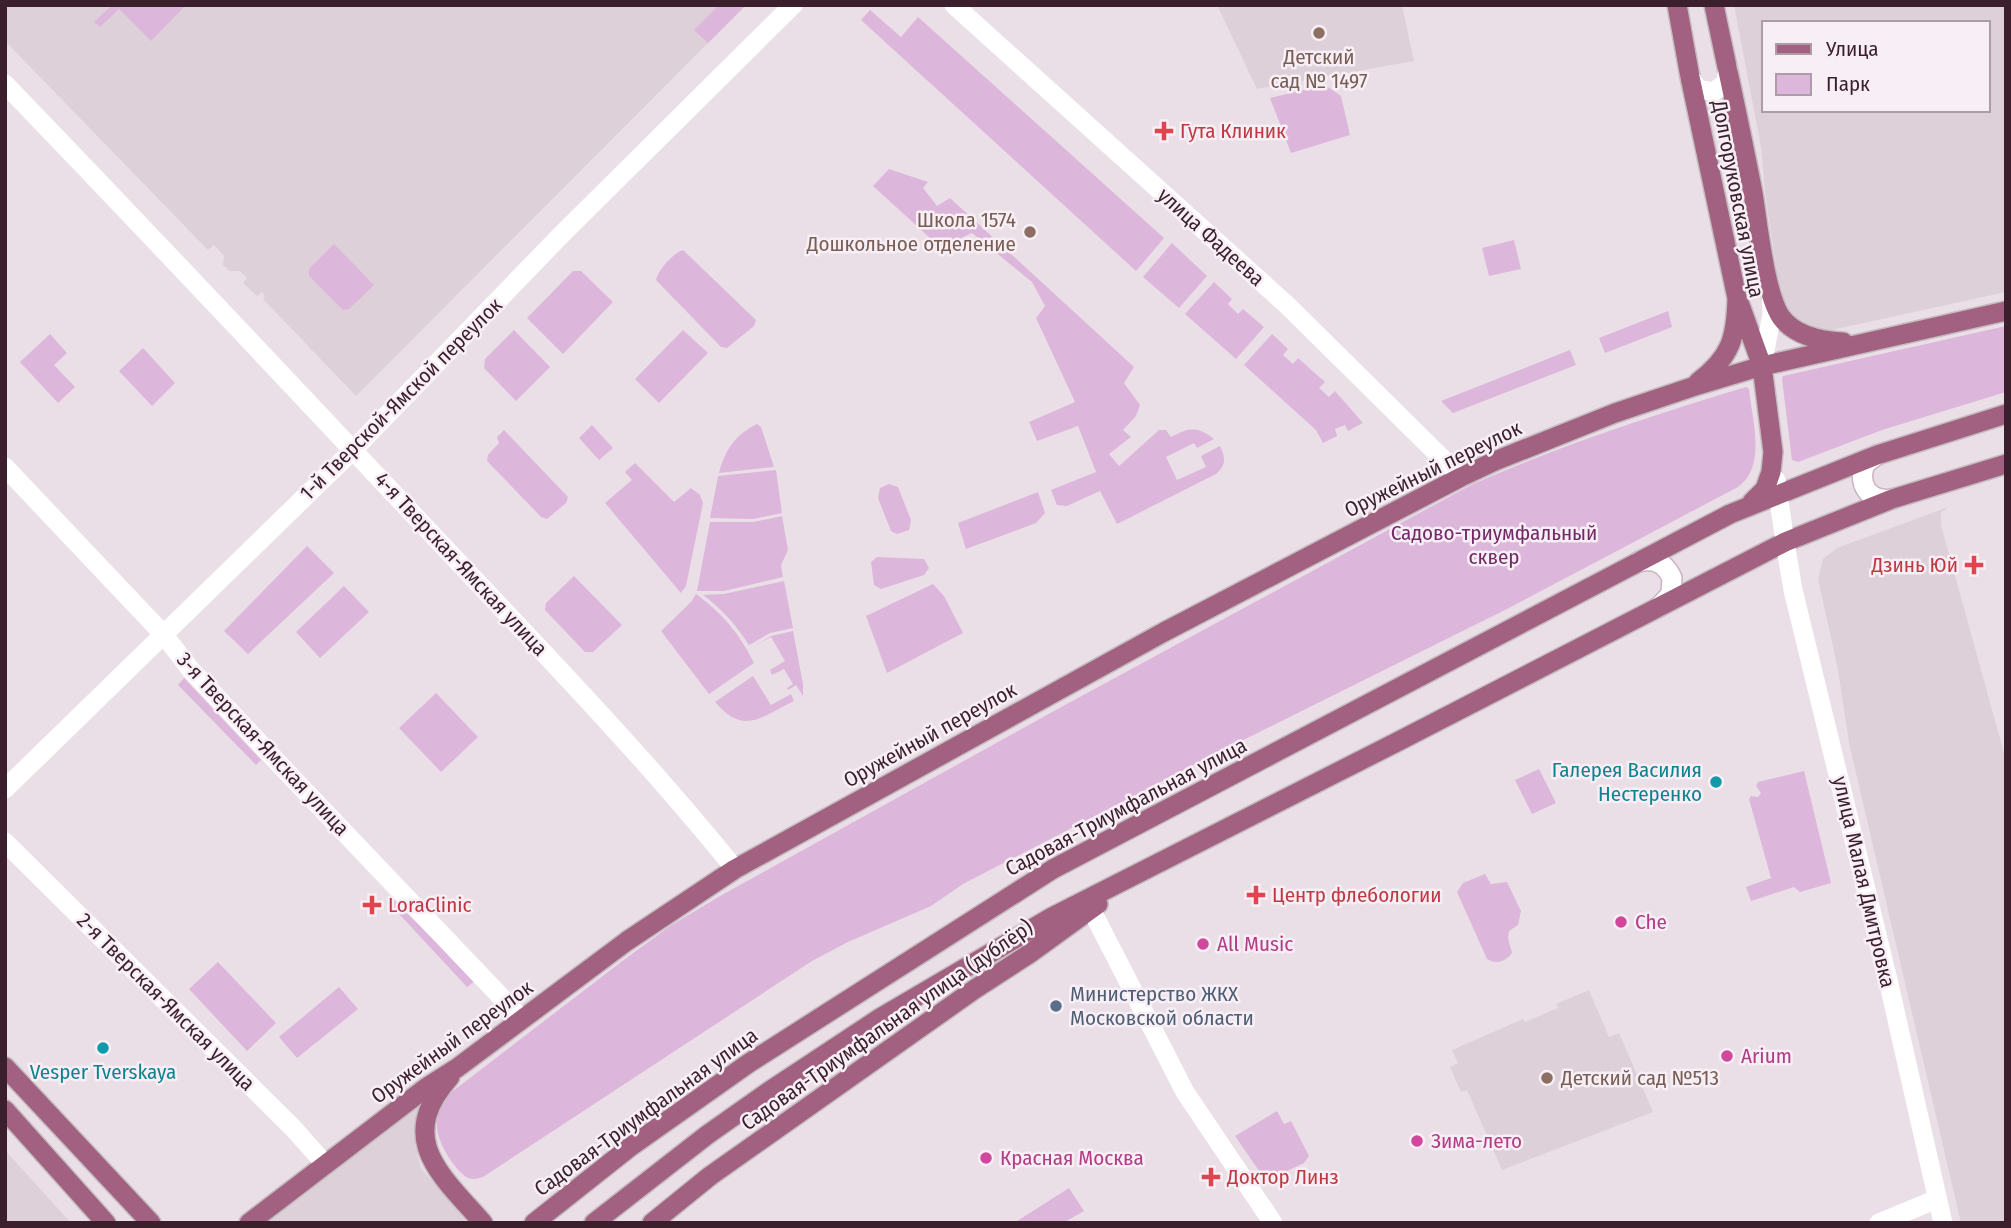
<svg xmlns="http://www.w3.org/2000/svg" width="2011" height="1228" viewBox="0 0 2011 1228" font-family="'Fira Sans Condensed',sans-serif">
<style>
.built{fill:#ded0d9;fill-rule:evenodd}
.green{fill:#ddb6db}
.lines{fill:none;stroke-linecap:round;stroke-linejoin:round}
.secondary-casing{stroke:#cbb2c1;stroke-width:22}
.primary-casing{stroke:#c4bcc0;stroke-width:22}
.minor{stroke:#fff;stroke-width:19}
.tertiary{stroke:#fff;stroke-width:19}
.secondary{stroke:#fff;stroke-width:19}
.primary{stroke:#a26181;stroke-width:19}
.education-dot{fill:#8d6e63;stroke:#f7eff5;stroke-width:2.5}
.health-dot{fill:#e0444e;stroke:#f7eff5;stroke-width:2.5}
.culture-dot{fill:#0f9aa8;stroke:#f7eff5;stroke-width:2.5}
.hotel-dot{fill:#d1479c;stroke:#f7eff5;stroke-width:2.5}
.service-dot{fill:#5c6f8a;stroke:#f7eff5;stroke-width:2.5}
.labels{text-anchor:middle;stroke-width:5;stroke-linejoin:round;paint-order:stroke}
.education-label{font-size:21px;fill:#785e54;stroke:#f7eff5}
.health-label{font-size:21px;fill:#be3a42;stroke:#f7eff5;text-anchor:start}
.street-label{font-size:21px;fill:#3b1f2d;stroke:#f7eff5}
.park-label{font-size:21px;fill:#732967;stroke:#f7eff5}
.culture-label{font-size:21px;fill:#0d838f;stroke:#f7eff5;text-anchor:end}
.hotel-label{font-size:21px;fill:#b23c85;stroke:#f7eff5;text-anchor:start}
.service-label{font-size:21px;fill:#4e5e75;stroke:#f7eff5;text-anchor:start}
</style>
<rect width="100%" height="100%" fill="#ebdfe7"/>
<path class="built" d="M5,5H746L356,396L263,299L265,296L262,292L257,296L243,283L247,278L240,271H230L223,265L224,256L214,245L208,250L5,41Z
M1217,5H1402L1414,61L1257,89Z
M1734,5H2006V292L1827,331L1814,329L1794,319L1782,299L1779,287L1765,192L1761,147ZM1764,23H1988V110H1764Z
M1948,507L1941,513V525L2006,760V1223H1961L1849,743L1838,670L1818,579L1823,559L1837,548Z
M1589,990L1609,1037L1619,1033L1653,1112L1502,1170L1467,1090L1461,1092L1450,1067L1458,1063L1452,1050L1523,1019L1525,1022L1558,1008L1556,1004Z
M418,1105L415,1145L421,1168L467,1223H260Z
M5,1150L71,1223H5Z"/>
<path class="green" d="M112,5H186L151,41L119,9L100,27L94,22Z
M719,5H746L708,43L694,30Z
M870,10L901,37L918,17L1164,238L1136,271L861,20Z
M1325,85L1341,96L1350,135L1291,153L1270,98Z
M889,169L928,182L923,188L937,206L950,198L1134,367L1124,383L1140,405L1136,416L1123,430L1131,437L1109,454L1119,466L1159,430H1166L1171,437C1191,427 1196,426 1214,439L1197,448L1194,443L1166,457L1177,480L1206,467L1201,456L1220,446C1226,458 1226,465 1216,474L1117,524L1100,491L1067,506L1057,505L1051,490L1096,472L1078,426L1037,441L1029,422L1075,402L1036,318L1045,306L1032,282L972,233L941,248L873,186Z
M1514,240L1521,269L1489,276L1482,248Z
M1172,243L1207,276L1179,308L1143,277Z
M334,244L374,285L349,309L343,310L309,276V269Z
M683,250L756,320L754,326L727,348L721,347L656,280C658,270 673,253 683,250Z
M573,271H581L613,302L563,354L527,318Z
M1214,282L1232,299L1228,304L1238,314L1243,309L1264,327L1236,359L1185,314Z
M1668,311L1672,327L1605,353L1599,338Z
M2006,326V392L1882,430L1798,462L1792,460L1782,379L1783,376Z
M514,330L550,367L516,401L484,368L485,359Z
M683,330L708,353L659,403L635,379Z
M50,334L67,353L54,365L75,387L58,403L20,362Z
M1272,334L1288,349L1283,355L1293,364L1298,358L1325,382L1319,388L1329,397L1335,391L1363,423L1348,431L1345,425L1335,429L1337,436L1323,443L1316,430L1244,365Z
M143,348L175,383L152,406L119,371Z
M1570,350L1576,365L1453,413L1441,401Z
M1746,387L1749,389C1752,420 1767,466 1738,487L1507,609L1211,756L963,884L931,906L848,942L812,961L483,1177C477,1179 472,1180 466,1177C453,1167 436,1141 437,1124C437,1112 442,1103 449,1094L621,962L670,926L720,896L1054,711L1471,485C1559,446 1653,415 1746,387Z
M757,424L761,427L774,467L719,473C725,450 735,435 757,424Z
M592,425L613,448L599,460L579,438Z
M504,430L568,497L566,503L547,519L541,517L487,461L488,455L499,443L497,437Z
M635,463L674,502L691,488L700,495L703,503L686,586L681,593L605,503L632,480L625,472Z
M776,470L782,513L753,519L710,518L718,476Z
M889,484L898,487L911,520L909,530L897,534L891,531L878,498L880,488Z
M1038,492L1045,513L1036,523L966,549L958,523Z
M782,516L788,550L781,565L783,577L724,591H697L710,522H753Z
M307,546L334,573L248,654L224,631Z
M877,557L924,559L929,568L924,575L881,589L874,585L871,562Z
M574,576L622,625L593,652H585L545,610L546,603Z
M784,581L793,628L770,633L749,645C736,625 722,609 703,595L724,594Z
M933,584L944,596L963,633L887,673L866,616Z
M344,586L369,612L320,658L296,632Z
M696,594C722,613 740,634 754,663L709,694L661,631L691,602Z
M793,631L803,684V696L796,685L788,690L787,688L793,684L784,669L772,675L770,670L785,661L771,637L755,645L771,636Z
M753,676L771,705L791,694L794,701C761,717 744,736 715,702Z
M184,678L261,760L256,765L178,685Z
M436,693L478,737L441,772L399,728Z
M1539,769L1556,803L1532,814L1515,780Z
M1804,771L1831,883L1800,892L1794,887L1751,901L1746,887L1771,878L1749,799L1751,796L1758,797L1761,793L1756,786L1758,782Z
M1485,874L1491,884L1507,882L1521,911L1518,925L1509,931L1508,938L1512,953C1506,961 1497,965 1487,959L1457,892L1463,883Z
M391,897L475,981L467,987L387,901Z
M218,962L276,1023L247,1051L189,989Z
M339,987L358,1009L297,1058L279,1037Z
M1277,1111L1284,1124L1291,1121L1309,1156L1304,1163L1266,1181L1235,1136Z
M1069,1188L1084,1211L1063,1223H1014Z"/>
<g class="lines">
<defs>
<path id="secondary" d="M1877,455L1865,464C1857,486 1870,502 1892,499
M1638,562C1654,558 1665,563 1672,578L1671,594L1659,607"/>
<path id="primary" d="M1677,5L1690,77L1737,298C1736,338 1731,357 1698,382
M1714,5C1727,68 1741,130 1753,193C1758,223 1765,294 1781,317C1795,336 1821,341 1843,342
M1740,305L1762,366L1773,452L1771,472L1765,489L1752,502
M5,1067L151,1223
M450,1077C395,1139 441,1175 483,1223
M5,1110L106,1223
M249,1223L427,1087L457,1068L627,941L735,869L1164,632L1461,477L1495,461L1615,413L1692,387L1762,366L2006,311
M534,1223L630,1147L749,1063L1053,869L1730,514L1877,455L2006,414
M594,1223L707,1135L768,1092L880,1018L1052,917L1397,742L1785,542L1892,499L2006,464
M652,1223L710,1176L975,989L1029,954L1098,904"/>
</defs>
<use href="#secondary" class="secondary-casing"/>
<use href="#primary" class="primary-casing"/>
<path class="minor" d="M1690,77L1698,89L1713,92L1725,84L1728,69
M5,84C147,231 288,381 428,530C532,641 639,750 735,869
M1762,366L1772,314L1771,295
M5,467L164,635L191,670L283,768L522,1019
M1776,480L1785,542
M5,789L353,450L561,235L793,5
M5,842L293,1128L325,1164
M1091,909L1185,1092L1273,1223
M1879,1223L1937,1199"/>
<path class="tertiary" d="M954,5L1288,306L1461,477
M1785,542L1793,590L1888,980L1943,1223"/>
<use href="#secondary" class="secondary"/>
<use href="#primary" class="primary"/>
</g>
<g class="education-dot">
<circle cx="1319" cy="33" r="7"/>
<circle cx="1030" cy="232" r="7"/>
<circle cx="1547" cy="1078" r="7"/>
</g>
<g class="health-dot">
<path d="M1160.5 120.5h7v7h7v7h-7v7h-7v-7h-7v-7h7z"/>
<path d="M1970.5 554.5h7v7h7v7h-7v7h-7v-7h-7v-7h7z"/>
<path d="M1252.5 884.5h7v7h7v7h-7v7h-7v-7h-7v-7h7z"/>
<path d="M368.5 894.5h7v7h7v7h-7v7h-7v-7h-7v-7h7z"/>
<path d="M1207.5 1166.5h7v7h7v7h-7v7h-7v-7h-7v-7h7z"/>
</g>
<g class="culture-dot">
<circle cx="1716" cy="782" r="7"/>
<circle cx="103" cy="1048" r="7"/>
</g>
<g class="hotel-dot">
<circle cx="1621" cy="922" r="7"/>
<circle cx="1203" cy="944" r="7"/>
<circle cx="1727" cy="1056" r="7"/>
<circle cx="1417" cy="1141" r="7"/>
<circle cx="986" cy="1158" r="7"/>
</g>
<circle class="service-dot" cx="1056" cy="1006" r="7"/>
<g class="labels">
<g class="education-label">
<text x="1319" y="64">Детский<tspan x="1319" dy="24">сад № 1497</tspan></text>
<text x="1016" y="227" text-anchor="end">Школа 1574<tspan x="1016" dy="24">Дошкольное отделение</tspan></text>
<text x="1561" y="1085" text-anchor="start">Детский сад №513</text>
</g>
<g class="health-label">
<text x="1180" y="138">Гута Клиник</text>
<text x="1958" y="572" text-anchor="end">Дзинь Юй</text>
<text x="1272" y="902">Центр флебологии</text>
<text x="388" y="912">LoraClinic</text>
<text x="1227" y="1184">Доктор Линз</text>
</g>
<g class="street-label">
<text transform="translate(1738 199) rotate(79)" y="7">Долгоруковская улица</text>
<text transform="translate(1211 237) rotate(42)" y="7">улица Фадеева</text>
<text transform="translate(401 399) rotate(-45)" y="7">1-й Тверской-Ямской переулок</text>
<text transform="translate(1433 469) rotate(-26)" y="7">Оружейный переулок</text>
<text transform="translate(461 564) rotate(47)" y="7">4-я Тверская-Ямская улица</text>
<text transform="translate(930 735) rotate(-29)" y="7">Оружейный переулок</text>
<text transform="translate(263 744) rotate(47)" y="7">3-я Тверская-Ямская улица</text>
<text transform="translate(1126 807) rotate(-28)" y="7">Садовая-Триумфальная улица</text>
<text transform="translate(1864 882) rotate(77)" y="7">улица Малая Дмитровка</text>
<text transform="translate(166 1002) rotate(45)" y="7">2-я Тверская-Ямская улица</text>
<text transform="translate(887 1025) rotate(-35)" y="7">Садовая-Триумфальная улица (дублёр)</text>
<text transform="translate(452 1042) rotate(-36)" y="7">Оружейный переулок</text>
<text transform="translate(646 1112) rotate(-36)" y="7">Садовая-Триумфальная улица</text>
</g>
<g class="park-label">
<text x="1494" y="540">Садово-триумфальный<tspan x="1494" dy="24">сквер</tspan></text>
</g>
<g class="culture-label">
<text x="1702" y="777">Галерея Василия<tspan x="1702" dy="24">Нестеренко</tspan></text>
<text x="103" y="1079" text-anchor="middle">Vesper Tverskaya</text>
</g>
<g class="hotel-label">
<text x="1635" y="929">Che</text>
<text x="1217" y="951">All Music</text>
<text x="1741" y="1063">Arium</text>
<text x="1431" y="1148">Зима-лето</text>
<text x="1000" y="1165">Красная Москва</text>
</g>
<g class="service-label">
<text x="1070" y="1001">Министерство ЖКХ<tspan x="1070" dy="24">Московской области</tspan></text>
</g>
</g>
<rect width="2011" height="1228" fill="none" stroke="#3b1f2d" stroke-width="14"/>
<rect x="1762" y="21" width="228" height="91" fill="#f7eff5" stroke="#ac9ca5" stroke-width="2"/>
<rect x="1776" y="44" width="35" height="10" fill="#a26181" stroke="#ac9ca5" stroke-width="2"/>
<text x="1826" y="56" font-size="21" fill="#3b1f2d">Улица</text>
<rect x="1776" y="74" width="35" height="21" fill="#ddb6db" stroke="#ac9ca5" stroke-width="2"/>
<text x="1826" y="91" font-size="21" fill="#3b1f2d">Парк</text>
</svg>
